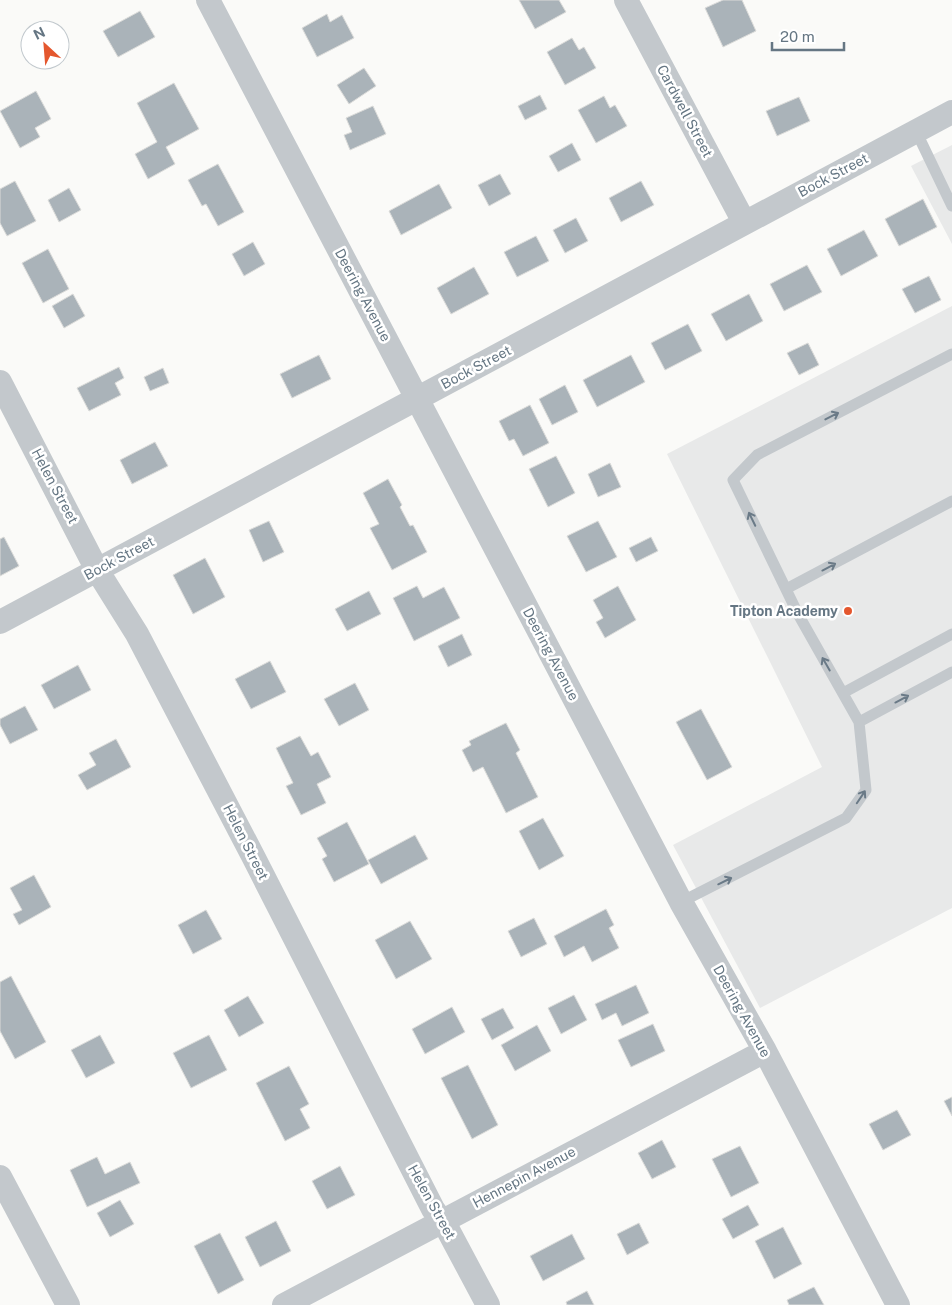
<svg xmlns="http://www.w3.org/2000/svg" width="952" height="1305" viewBox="0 0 952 1305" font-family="'Public Sans',sans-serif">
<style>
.built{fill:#e8e9e9}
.building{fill:#aab3b9;stroke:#dcdcda}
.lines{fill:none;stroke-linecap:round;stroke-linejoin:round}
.service{stroke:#c3c8cc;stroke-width:11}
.minor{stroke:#c3c8cc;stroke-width:24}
.oneway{stroke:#6a7a87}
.poi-dot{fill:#e4572e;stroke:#fff;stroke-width:2}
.labels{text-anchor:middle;stroke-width:5;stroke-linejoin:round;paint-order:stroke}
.street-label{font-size:14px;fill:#657683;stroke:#fff}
.poi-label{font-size:14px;font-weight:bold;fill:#657683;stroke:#fff;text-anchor:end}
</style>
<rect width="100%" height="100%" fill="#fafaf8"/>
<path class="built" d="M952,145V244L911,166Z
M952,306V908L760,1008L673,845L822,767L667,454Z"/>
<path class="building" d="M519,0H559L566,12L535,29Z
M723,0H742L756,31L723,47L705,8Z
M140,11L155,37L118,57L103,31Z
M327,14L330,22L342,15L354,38L317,57L302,28Z
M572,38L579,50L584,47L596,68L565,85L547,52Z
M364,68L376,86L349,104L337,85Z
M174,83L199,129L166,147L175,164L148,179L135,154L157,142L137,103Z
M36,91L51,119L35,128L40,137L20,148L0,111Z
M540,95L547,109L525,120L518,106Z
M604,96L610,108L615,105L627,126L596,143L578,110Z
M799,97L810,121L777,136L766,111Z
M373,106L386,134L350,150L344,135L352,132L346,118Z
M572,143L581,160L558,172L549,156Z
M218,164L244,212L218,226L206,204L202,206L188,180Z
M500,174L511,194L489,206L478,185Z
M15,181L36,221L7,236L0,223V189Z
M641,181L654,205L621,222L609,198Z
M439,184L452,208L401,235L389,211Z
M69,188L81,210L59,222L48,200Z
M923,199L937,227L899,246L885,219Z
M576,218L588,241L565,253L553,230Z
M864,230L878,256L841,276L827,249Z
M536,236L549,261L517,277L504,252Z
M253,242L265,264L244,276L232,254Z
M48,249L69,289L43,303L22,263Z
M807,265L822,292L784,311L770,284Z
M474,267L489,294L451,314L437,288Z
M929,276L941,300L915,313L902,289Z
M73,294L85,316L64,328L52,306Z
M749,294L763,321L726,341L711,314Z
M688,324L702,351L665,370L651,343Z
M808,343L819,365L799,375L787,353Z
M319,355L331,379L292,398L280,374Z
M631,355L645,382L597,407L583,380Z
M119,367L124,378L115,383L121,395L89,411L77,388Z
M163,368L169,383L150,391L144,377Z
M565,385L578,412L552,425L539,399Z
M530,405L549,443L523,456L514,439L509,441L499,421Z
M155,442L168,466L132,484L120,460Z
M556,456L575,493L548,507L529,469Z
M610,463L621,487L598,497L588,474Z
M388,479L402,505L400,507L410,526L413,525L427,552L392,570L370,528L379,524L363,493Z
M269,521L284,552L263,562L249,530Z
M598,521L617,557L586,572L567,536Z
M4,537L19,566L0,576V539Z
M651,537L658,551L636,562L629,548Z
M205,558L225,597L193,614L173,575Z
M417,586L423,598L444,587L460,618L414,641L393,598Z
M618,586L636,620L605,638L596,622L603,618L593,600Z
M369,591L381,614L347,631L335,609Z
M462,634L472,655L448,667L438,646Z
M270,661L286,692L251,709L235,679Z
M78,665L91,690L54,709L41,685Z
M355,683L369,710L339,726L324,699Z
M25,706L38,730L10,744L0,725V719Z
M701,709L732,767L707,780L676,722Z
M506,723L520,750L516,753L538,797L506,813L483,767L473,772L462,750L471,745L469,741Z
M300,736L311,756L318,752L331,777L317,784L326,803L301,815L286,786L293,783L276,748Z
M116,739L131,767L87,790L78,775L96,765L89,753Z
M543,818L564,856L539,870L519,831Z
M347,822L369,864L334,882L322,859L327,856L317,838Z
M415,835L428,859L381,884L368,860Z
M34,875L51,907L19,925L13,914L22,910L10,888Z
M606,909L614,925L609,928L619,948L592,962L584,946L564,957L554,936Z
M206,910L222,939L193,954L178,925Z
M534,918L547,944L521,957L508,931Z
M410,921L432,959L396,979L375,940Z
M11,976L46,1042L15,1059L0,1031V982Z
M636,985L649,1013L622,1026L616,1013L602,1020L595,1004Z
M574,995L587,1020L561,1034L548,1008Z
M248,996L264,1023L239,1037L224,1010Z
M452,1007L465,1032L425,1054L412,1029Z
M503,1008L514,1028L492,1040L481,1019Z
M653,1024L665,1051L631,1067L618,1040Z
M537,1025L551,1051L515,1071L501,1045Z
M100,1035L115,1063L86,1078L71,1050Z
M209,1035L227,1070L191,1088L173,1053Z
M468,1065L498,1125L472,1139L441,1078Z
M289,1066L309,1104L300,1109L310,1128L285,1141L256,1083Z
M952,1097V1116L944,1101Z
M897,1110L911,1135L883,1150L869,1124Z
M662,1140L676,1167L652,1179L638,1153Z
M740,1146L759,1183L731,1197L712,1159Z
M97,1157L105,1174L130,1162L140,1183L87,1207L70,1170Z
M340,1166L355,1195L327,1209L312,1181Z
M120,1200L134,1224L110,1237L97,1213Z
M748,1205L759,1225L733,1239L722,1219Z
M276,1221L291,1251L260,1267L245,1237Z
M639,1223L649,1243L627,1255L617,1234Z
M783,1227L802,1264L774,1279L755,1241Z
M220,1233L244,1280L218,1294L194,1246Z
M572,1234L585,1259L543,1281L530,1256Z
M814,1287L824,1305H789L787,1300Z
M587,1291L594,1305H567L566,1302Z"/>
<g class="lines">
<path class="service" d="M916,131L952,206
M786,589L952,501
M843,693L952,634
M859,722L952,672
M681,902L846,818L866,790L859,722L798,614L733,480L757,455L952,354"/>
<path class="minor" d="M208,0L681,902L765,1051L898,1305
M626,0L744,222
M0,382L97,570L137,634L254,858L433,1209L448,1230L488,1305
M0,622L952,112
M0,1177L68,1305
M284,1305L765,1051"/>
</g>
<defs><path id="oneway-shaft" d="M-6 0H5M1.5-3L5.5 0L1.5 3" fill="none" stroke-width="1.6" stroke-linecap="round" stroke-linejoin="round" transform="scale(1.25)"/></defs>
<g class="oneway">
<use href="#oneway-shaft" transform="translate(832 416) rotate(-27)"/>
<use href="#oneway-shaft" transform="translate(752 519) rotate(-116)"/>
<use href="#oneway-shaft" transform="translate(829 567) rotate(-28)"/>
<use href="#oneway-shaft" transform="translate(826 664) rotate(-120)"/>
<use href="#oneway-shaft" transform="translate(902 699) rotate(-28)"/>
<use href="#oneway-shaft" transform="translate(861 797) rotate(-56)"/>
<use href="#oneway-shaft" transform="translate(725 881) rotate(-26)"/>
</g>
<circle class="poi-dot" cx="848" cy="611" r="5"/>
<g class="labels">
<g class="street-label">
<text transform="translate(685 111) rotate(62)" y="5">Cardwell Street</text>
<text transform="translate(833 175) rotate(-28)" y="5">Bock Street</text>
<text transform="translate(363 295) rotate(62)" y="5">Deering Avenue</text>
<text transform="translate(476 367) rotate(-28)" y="5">Bock Street</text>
<text transform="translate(55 486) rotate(62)" y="5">Helen Street</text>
<text transform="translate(119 558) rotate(-28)" y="5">Bock Street</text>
<text transform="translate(551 654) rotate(62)" y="5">Deering Avenue</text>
<text transform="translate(246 842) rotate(63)" y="5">Helen Street</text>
<text transform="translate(742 1011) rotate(61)" y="5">Deering Avenue</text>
<text transform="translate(524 1177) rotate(-28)" y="5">Hennepin Avenue</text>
<text transform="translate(432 1202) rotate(61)" y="5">Helen Street</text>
</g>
<g class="poi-label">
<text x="838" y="616">Tipton Academy</text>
</g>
</g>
<g transform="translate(45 45) rotate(334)"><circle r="24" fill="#ffffff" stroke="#c1c8cd"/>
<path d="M0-4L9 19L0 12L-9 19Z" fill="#e4572e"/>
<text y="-8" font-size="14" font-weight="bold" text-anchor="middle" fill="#657683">N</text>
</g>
<path d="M772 42v8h72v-8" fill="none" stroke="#657683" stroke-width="2.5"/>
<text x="780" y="42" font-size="15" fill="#657683" stroke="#ffffff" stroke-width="4" paint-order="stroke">20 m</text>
</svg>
